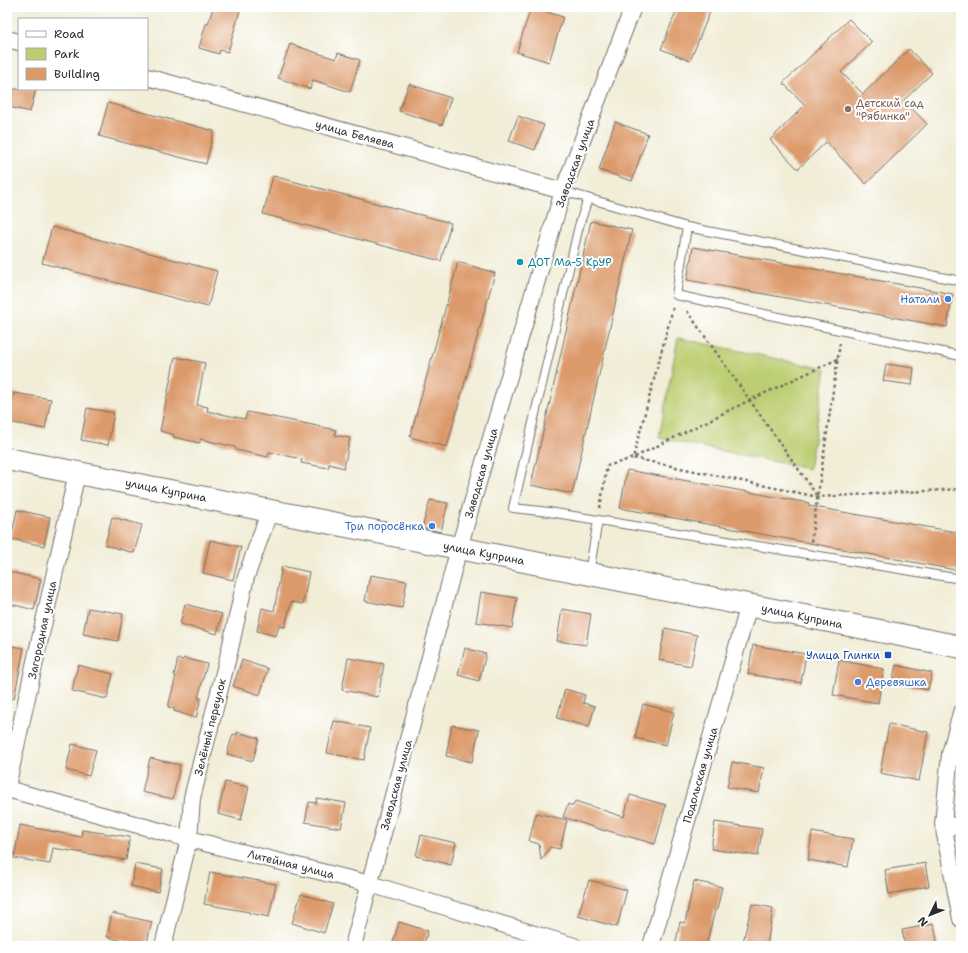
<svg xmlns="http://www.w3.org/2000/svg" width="968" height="953" viewBox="0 0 968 953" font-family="'Shantell Sans',sans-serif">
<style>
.green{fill:#bcce71;stroke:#747c4e}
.building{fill:#dc9969}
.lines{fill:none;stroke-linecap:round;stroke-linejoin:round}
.lane-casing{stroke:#706f67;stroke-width:10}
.street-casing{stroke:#706f67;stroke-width:18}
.secondary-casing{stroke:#706f67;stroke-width:24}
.path{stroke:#706f67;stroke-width:2.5;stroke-dasharray:3 3;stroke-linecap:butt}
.lane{stroke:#fff;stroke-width:8}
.street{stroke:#fff;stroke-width:16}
.secondary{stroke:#fff;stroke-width:22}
.education-dot{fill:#8d6e63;stroke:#fff;stroke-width:1.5}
.culture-dot{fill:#0f9aa8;stroke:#fff;stroke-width:1.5}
.shop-dot{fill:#3f7fe0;stroke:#fff;stroke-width:1.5}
.transit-dot{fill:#1a4fb4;stroke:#fff;stroke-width:1.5}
.labels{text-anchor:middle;stroke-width:4;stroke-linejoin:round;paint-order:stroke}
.education-label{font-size:11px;fill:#785e54;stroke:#fff;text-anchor:start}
.street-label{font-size:11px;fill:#2b2b2b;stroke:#fff}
.culture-label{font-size:11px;fill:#0d838f;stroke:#fff;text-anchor:start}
.shop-label{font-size:11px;fill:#366cbe;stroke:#fff;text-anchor:end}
.transit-label{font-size:11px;fill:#164399;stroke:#fff;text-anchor:end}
</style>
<rect width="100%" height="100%" fill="#fff"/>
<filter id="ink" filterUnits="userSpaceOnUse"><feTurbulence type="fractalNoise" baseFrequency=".025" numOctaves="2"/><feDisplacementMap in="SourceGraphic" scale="8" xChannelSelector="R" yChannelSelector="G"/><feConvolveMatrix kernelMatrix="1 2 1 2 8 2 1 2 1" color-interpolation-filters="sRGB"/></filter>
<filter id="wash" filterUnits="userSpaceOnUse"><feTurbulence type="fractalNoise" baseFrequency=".012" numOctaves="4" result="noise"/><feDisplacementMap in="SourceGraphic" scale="16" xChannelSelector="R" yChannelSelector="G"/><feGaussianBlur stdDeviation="0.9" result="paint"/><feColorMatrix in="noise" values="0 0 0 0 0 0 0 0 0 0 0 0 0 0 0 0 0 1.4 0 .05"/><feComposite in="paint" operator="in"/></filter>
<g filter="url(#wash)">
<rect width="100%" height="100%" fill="#f1edd7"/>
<path class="green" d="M678,338L826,369L809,469L659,438Z"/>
<g id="blocks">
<path class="building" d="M213,7H241L228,52L220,50L219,54L199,48L206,24H208Z
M531,7L563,17L549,62L517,52Z
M678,7H712L690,61L661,49Z
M849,19L872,42L841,72L863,94L909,49L932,73L904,100L927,124L866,184L826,142L798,169L770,140L805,105L783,83Z
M290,44L336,59L338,53L360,60L350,92L313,80L310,89L278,78Z
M409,84L451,98L442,125L399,111Z
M14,89H36L30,112L9,107Z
M108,103L214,131L206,164L99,136Z
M518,116L544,125L535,150L509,141Z
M615,122L648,134L632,181L599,170Z
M273,176L451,223L441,261L263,214Z
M591,221L632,230L572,494L531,485Z
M52,227L217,271L208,307L42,263Z
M693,247L953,294L947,327L687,280Z
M458,262L495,273L447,447L410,437Z
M175,357L205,363L197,405L208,407L207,411L245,419L247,412L303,423L336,430L335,435L350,438L344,468L329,464L328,468L301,463L302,459L269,452L268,457L236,450L235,447L200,439V443L173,437L174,435L160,431Z
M886,364L914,368L912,385L883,381Z
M14,393L51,399L45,429L9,422Z
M87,408L114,413L108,445L81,440Z
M627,470L809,503V506L961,533V571L620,508Z
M430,500L448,503L441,532L422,528Z
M17,510L50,517L44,546L11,539Z
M112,517L142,525L134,553L105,545Z
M210,540L241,547L233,580L203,573Z
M282,566L309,572L303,604L291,602L285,627L279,626L276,636L257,631L262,608L274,611Z
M9,572L41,579L34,610L7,603V582Z
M370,575L407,581L402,608L365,601Z
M481,592L517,598L512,628L476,622Z
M185,604L222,614L217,634L180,624Z
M88,608L123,614L118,641L83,634Z
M562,609L591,614L586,645L557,641Z
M665,628L697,635L691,666L659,660Z
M7,645L24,648L14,699L7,698Z
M753,645L806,654L801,683L748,674Z
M465,648L486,654L479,681L458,675Z
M184,658L207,664L198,698H201L196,718L174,711V708L168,707L176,676L174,675L178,659L183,660Z
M348,658L384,664L378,697L342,690Z
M242,660L268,669L260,695L233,686Z
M839,660L884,669L878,703L833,695Z
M78,665L113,674L107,699L72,691Z
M896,665L932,673L928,690L892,682Z
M565,689L585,695L583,703L595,706L589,727L557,718Z
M643,704L674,712L666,745L635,738Z
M334,721L370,728L364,760L327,753Z
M889,724L928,732L919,781L880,773Z
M452,725L479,730L472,762L446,756Z
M237,732L259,738L253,761L227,754L233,734L237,735Z
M72,744L96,750L89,776L66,770Z
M150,758L180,765L173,799L142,792Z
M732,762L764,768L759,793L727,787Z
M225,782L249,787L241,820L218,814Z
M630,795L666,805L655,844L605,830V831L563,817L568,804L573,806L575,801L624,817Z
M317,798L346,803L341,828L305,822L309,802L316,803Z
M536,813L567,820L560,849L550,847L541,860L539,844L529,841Z
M715,822L762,829L758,856L711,849Z
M20,825L81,837L82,830L130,837L126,860L53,848L50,864L14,858Z
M812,832L853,839L848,867L808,860Z
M421,835L456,843L451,865L416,856Z
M925,863L929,886L889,894L885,870Z
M135,864L163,869L158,892L131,886Z
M210,872L276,884L269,917L249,913V912L204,904Z
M589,880L627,890L617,927L578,916Z
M694,881L722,887L717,910H715L706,946H675L680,922L685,923Z
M301,894L333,904L324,933L292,923Z
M752,904L773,908L767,946H742Z
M112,913L152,922L146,946L107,937Z
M399,922L428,931L423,946H392Z
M934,924L938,946H905L902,930Z"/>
</g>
</g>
<g filter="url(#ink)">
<use href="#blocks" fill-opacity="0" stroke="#706f67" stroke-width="1"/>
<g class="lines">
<defs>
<path id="lane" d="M563,191L687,227L961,281
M588,198L579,226L513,508L549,512L961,579
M687,227L676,295L961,356
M589,573L598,520"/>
<path id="street" d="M7,39L19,42
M147,77L563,191
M961,713L950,754L943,824L961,919
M7,787L77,473
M7,789L189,839L370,884L574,946
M943,824L961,827
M163,946L189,839L192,798L229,653L246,577L270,510
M353,946L459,548L563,191L633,7
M651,946L749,605"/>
<path id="secondary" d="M7,459L961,647"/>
</defs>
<use href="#lane" class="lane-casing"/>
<use href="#street" class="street-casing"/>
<use href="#secondary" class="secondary-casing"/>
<path class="path" d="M673,308L633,458L818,497L961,489
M687,311L818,497
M600,508L607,466L633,458L750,400L838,359
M811,542L840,343"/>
<use href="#lane" class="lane"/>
<use href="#street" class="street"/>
<use href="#secondary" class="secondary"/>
</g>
</g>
<circle class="education-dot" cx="848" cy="109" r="4"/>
<circle class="culture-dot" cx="520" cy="262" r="4"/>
<g class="shop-dot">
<circle cx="948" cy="299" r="4"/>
<circle cx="432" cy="526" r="4"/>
<circle cx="858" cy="682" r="4"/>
</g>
<rect class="transit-dot" x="884" y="651" width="8" height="8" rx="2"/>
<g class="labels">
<g class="education-label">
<text x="856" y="107">Детский сад<tspan x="856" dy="13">"Рябинка"</tspan></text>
</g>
<g class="street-label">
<text transform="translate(355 134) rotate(15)" y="4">улица Беляева</text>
<text transform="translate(575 163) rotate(-70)" y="4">Заводская улица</text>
<text transform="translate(481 473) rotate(-74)" y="4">Заводская улица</text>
<text transform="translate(166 490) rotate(11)" y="4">улица Куприна</text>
<text transform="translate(484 553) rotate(11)" y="4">улица Куприна</text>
<text transform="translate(802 616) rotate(12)" y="4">улица Куприна</text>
<text transform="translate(42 630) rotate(-78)" y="4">Загородная улица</text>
<text transform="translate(210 727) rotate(-76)" y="4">Зелёный переулок</text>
<text transform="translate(700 775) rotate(-74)" y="4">Подольская улица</text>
<text transform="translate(396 785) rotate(-75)" y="4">Заводская улица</text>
<text transform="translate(291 864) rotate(14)" y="4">Литейная улица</text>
</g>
<g class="culture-label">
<text x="528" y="266">ДОТ Ма-5 КрУР</text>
</g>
<g class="shop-label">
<text x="940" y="303">Натали</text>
<text x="424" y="530">Три поросёнка</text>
<text x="866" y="686" text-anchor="start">Деревяшка</text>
</g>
<g class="transit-label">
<text x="880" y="659">Улица Глинки</text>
</g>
</g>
<rect width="968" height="953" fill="none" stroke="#fff" stroke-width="24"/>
<rect x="18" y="18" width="130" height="72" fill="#ffffff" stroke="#aaaaaa"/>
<rect x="26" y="31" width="20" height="6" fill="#ffffff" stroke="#aaaaaa"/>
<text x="54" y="38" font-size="12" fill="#2b2b2b">Road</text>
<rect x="26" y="48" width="20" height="12" fill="#bcce71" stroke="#aaaaaa"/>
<text x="54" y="58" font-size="12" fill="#2b2b2b">Park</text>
<rect x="26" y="68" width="20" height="12" fill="#dc9969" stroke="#aaaaaa"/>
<text x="54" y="78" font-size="12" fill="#2b2b2b">Building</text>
<g transform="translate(930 915) rotate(227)" stroke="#ffffff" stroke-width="3" paint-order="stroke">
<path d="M0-3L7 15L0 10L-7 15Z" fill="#2b2b2b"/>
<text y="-6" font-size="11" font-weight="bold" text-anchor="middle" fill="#2b2b2b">N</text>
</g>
</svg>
